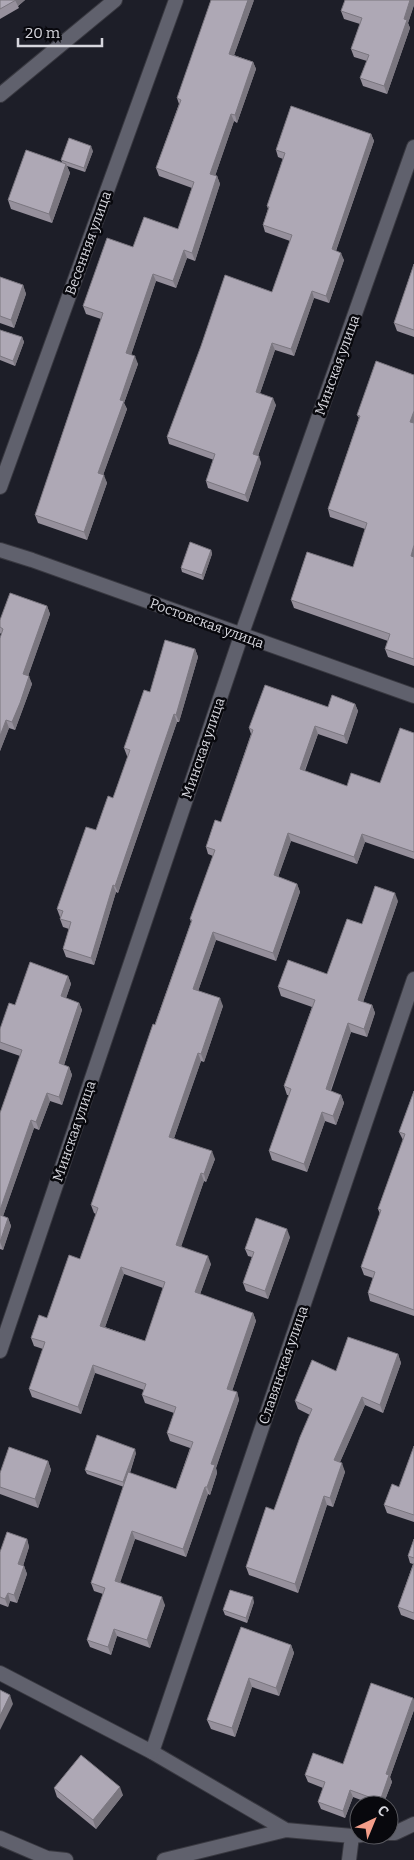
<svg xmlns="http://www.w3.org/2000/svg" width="414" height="1860" viewBox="0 0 414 1860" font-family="Bitter,serif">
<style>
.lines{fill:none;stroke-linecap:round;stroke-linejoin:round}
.service-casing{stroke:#393941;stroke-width:16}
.minor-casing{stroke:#393941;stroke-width:16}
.service{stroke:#60616d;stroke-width:14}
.minor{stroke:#60616d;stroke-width:14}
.wall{fill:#96909c;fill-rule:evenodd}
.shaded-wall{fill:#7a767f}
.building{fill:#aea8b5;stroke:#7a767f;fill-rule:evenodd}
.labels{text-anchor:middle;stroke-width:5;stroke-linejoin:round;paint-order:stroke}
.street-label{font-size:14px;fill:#d6d6dd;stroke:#08080d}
</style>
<rect width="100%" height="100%" fill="#1d1e28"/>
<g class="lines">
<defs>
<path id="service" d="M0,1673L152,1752L286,1830L352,1836L362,1835
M389,1833H395L414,1824
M0,1838L47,1858L66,1860
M164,1860L286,1830
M349,1860L352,1836"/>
<path id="minor" d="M0,95L115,0
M0,487L176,0
M0,550L32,560L414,696
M0,1351L241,636L414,147
M152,1752L414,979"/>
</defs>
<use href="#service" class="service-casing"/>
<use href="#minor" class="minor-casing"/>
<use href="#service" class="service"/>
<use href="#minor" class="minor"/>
</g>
<path class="wall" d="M0,0H25L18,6L19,8L0,19Z
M254,0L234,55L253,62L256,69L237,123L234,121L215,176H217L220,184L195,261L187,258L176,288L156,281L131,355L138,364L124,403L127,409L103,475L107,483L87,540L38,523L35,515L101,319L86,314L83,306L133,247L178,229L192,188L159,176L156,168L179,104L177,98Z
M414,0V5L408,23L410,28L387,94L363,86L360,78L367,61L354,57L351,49L360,24L344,19L341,11Z
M371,134L374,141L336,251L344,260L329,303L314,298L294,356L275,350L260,393L276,405L258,456L261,463L248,502L208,488L206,481L214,460L169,444L167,437L272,292L290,241L265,232L263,225L268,209L267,206L283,159L278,157L276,150Z
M93,151L85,172L67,166L70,173L52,223L11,209L8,200L62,162L61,160Z
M414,264V337L397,331L394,323Z
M0,277L23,285L26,294L14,328L0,323Z
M0,330L22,337L24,342L15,366L0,360Z
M414,375V666L388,657L385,649L388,641L294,608L291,600L353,567L365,529L330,517L328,509L359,418L357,415Z
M211,550L212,554L203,580L182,572L181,568Z
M47,606L50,614L28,676L32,684L15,730L9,728L0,751L1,634L0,633V620Z
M195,649L198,657L179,722H177L118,893L116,892L94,965L66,957L63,949L69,929L63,927L60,919L61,917H60L57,909L96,830L113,798L128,756H127L124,748L150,692Z
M355,704L358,711L347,744L318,734L305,771L347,786L380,783L414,733V859L365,842L357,864L291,841L278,877L297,884L300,892L276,961L216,940L198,991L223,1006L204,1062L201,1061L174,1138L215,1159L206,1182L204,1181L181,1246L211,1264L200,1294L253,1313L256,1321L232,1391L237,1392L239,1400L216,1468L217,1473L210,1495L208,1494L186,1557L135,1539L120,1582L165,1605L150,1648L117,1636L111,1655L90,1647L87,1640L103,1594L94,1591L91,1583L124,1487L87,1474L85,1470L136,1453L130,1473L176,1489L190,1448L170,1441L167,1433L174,1413L145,1403L142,1395L144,1390L95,1373L81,1414L32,1397L29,1389L43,1349L34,1346L31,1338L47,1318L80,1259L96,1214L94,1213L91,1205L191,922L190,919L213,856L208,854L206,847L221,822L251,734L249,728L328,707ZM124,1274L163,1288L145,1341L105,1327Z
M398,901L363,1002L372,1005L375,1013L367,1037L351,1032L331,1091L341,1095L344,1103L336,1125L325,1121L307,1172L272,1160L269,1151L289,1095H287L284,1086L312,1007L281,996L278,987L327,974L362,924Z
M68,976L71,984L66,998L79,1003L82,1010L64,1065L69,1067L72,1075L62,1105L50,1101L39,1130L34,1128L3,1216L8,1218L11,1226L3,1250L0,1249V1113L20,1056L0,1049V1029L15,1005Z
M414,1091V1316L370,1301L368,1293L373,1278L364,1275L361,1267L380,1214L378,1209L403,1140L399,1132Z
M290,1237L268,1299L246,1291L243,1283L252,1257L248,1256L245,1249Z
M398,1354L401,1363L383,1413L365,1405L340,1462L345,1472L333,1507L327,1505L298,1593L249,1575L246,1567L274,1510L310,1415L298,1409L295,1401Z
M414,1446V1522L387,1513L384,1505L399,1487Z
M48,1461L51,1470L38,1508L0,1494V1473Z
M27,1539L29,1547L23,1566H24L27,1574L17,1603L10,1601L8,1607L0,1604V1552Z
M414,1539V1620L401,1615L398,1607L413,1564L410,1563L408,1556Z
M254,1602L247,1623L225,1615L223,1610Z
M241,1627L291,1645L294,1653L279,1696L252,1687L235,1737L211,1729L207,1720Z
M413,1698L414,1701V1710L390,1777L392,1782L383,1805H374L353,1797L345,1818L321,1809L318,1802L323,1788L308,1782L305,1775L343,1764Z
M54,1788L123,1795L96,1829L57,1797Z"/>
<path class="shaded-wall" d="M15,0H25L18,6Z
M248,0H254L232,61L229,54Z
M410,0H414V5L408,23L410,28L387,94L384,86Z
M253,62L256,69L237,123L235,115Z
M231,114L234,121L213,182L210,174Z
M371,134L374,141L334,256L332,249Z
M91,146L93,151L85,172L84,168Z
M66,164L70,173L52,223L49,214Z
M217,176L220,184L195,261L192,253Z
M184,250L187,258L176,288L173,281Z
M341,253L344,260L329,303L326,296Z
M153,274L156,281L129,361L126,353Z
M23,285L26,294L14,328L11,320Z
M312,291L314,298L294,356L291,349Z
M22,337L24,342L15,366L13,361Z
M272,343L275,350L258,399L256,392Z
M135,356L138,364L124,403L127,409L101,481L98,473L120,400Z
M273,398L276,405L256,461L253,454Z
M414,411V428L410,422Z
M259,456L261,463L248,502L245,495Z
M104,475L107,483L87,540L84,532Z
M414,545V562L411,556Z
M211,550L212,554L203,580L202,575Z
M47,606L50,614L26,682L23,674Z
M195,649L198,657L179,722L176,715Z
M29,676L32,684L15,730L12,722Z
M355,704L358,711L347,744L344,736Z
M174,714L177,722L118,893L115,886Z
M6,720L9,728L0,751V736Z
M315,726L318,734L302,777L300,769Z
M288,833L291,841L276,883L274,875Z
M362,834L365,842L357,864L354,857Z
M297,884L300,892L276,961L273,953Z
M113,885L116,892L94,965L91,958Z
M395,893L398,901L361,1008L358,1000Z
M213,932L216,940L196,997L193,989Z
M68,976L71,984L64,1004L61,996Z
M220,998L223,1006L204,1062L201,1054Z
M79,1003L82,1010L62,1071L59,1063Z
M372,1005L375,1013L367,1037L364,1029Z
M348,1023L351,1032L328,1097L326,1089Z
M198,1053L201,1061L172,1144L169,1137Z
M69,1067L72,1075L62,1105L59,1097Z
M47,1093L50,1101L39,1130L36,1122Z
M341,1095L344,1103L336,1125L333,1116Z
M322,1112L325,1121L307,1172L304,1164Z
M31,1120L34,1128L1,1222L0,1219V1210Z
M212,1151L215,1159L206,1182L204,1174Z
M201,1173L204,1181L179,1253L176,1245Z
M8,1218L11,1226L3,1250L0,1242Z
M287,1229L290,1237L268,1299L265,1291Z
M208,1256L211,1264L198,1300L195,1292Z
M121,1267L124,1274L103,1333L100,1326Z
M253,1313L256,1321L230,1397L227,1389Z
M398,1354L401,1363L383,1413L380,1405Z
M93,1365L95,1373L81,1414L78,1407Z
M237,1392L239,1400L216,1468L217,1473L210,1495L207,1487L211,1464Z
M362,1397L365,1405L337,1469L334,1460Z
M135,1449L136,1453L125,1487L123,1482Z
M48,1461L51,1470L38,1508L35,1499Z
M342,1463L345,1472L333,1507L330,1498Z
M205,1487L208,1494L186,1557L183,1549Z
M324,1496L327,1505L298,1593L295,1584Z
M132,1531L135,1539L118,1589L115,1581Z
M27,1539L29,1547L21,1572L18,1564Z
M24,1566L27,1574L17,1603L14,1595Z
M8,1593L10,1601L8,1607L5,1599Z
M162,1597L165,1605L150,1648L147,1640Z
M253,1597L254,1602L247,1623L246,1618Z
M114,1629L117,1636L111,1655L108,1647Z
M291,1645L294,1653L279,1696L276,1688Z
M249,1678L252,1687L235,1737L232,1728Z
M10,1695L13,1704L0,1730V1716Z
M413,1698L414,1701V1710L390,1777L392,1782L383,1805H381L380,1801L386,1774Z
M120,1787L123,1795L96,1829L93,1820Z
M350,1790L353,1797L345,1818L343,1811Z"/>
<path class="building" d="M0,0H16L0,9Z
M211,0H248L229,54L253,62L235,115L231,114L210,174L217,176L192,253L184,250L173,281L153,274L126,353L135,356L120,400L124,401L98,473L104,475L84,532L35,515L103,313L83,306L107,238L133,247L144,217L178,229L194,182L156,168L181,100L177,98Z
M345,0H410L404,19L407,20L384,86L360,78L369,55L351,49L362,18L341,11Z
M291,106L371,134L332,249L341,253L326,296L312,291L291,349L272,343L256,392L273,398L253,454L259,456L245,495L206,481L215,454L167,437L201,346L225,275L272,292L292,235L263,225L269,207L267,206L285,153L276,150Z
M69,138L91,146L84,168L61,160Z
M26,150L66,164L49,214L8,200Z
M414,264V330L394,323Z
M0,277L23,285L11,320L0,316Z
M0,330L22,337L13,361L0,356Z
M376,361L414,375V411L410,422L414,423V545L411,556L414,557V659L385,649L390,634L291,600L307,552L353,567L367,523L328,509L360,416L357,415Z
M190,542L211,550L202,575L181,568Z
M10,593L47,606L23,674L29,676L20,703L12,722L6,720L0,736V638L3,629L0,627V620Z
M165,640L195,649L176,715L174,714L115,886L113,885L91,958L63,949L71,922L60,919L63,911L57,909L86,827L96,830L108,796L113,798L130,750L124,748L144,690L150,692Z
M265,685L328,707L332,695L355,704L344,736L315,726L300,769L347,786L351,773L380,783L400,728L414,733V852L362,834L354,857L288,833L274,875L297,884L273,953L213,932L193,989L220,998L201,1054L198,1053L169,1137L212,1151L204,1174L201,1173L176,1245L208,1256L195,1292L253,1313L227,1389L237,1392L211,1464L215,1465L207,1487H205L183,1549L132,1531L115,1581L162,1597L147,1640L114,1629L108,1647L87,1640L105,1588L91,1583L128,1472L176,1489L193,1442L167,1433L176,1407L142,1395L146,1384L93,1365L78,1407L29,1389L45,1342L31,1338L39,1315L47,1318L69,1255L80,1259L98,1208L91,1205L153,1024L155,1025L192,920L190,919L215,850L206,847L215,820L221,822L253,730L249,728ZM121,1267L165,1282L145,1341L100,1326Z
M375,886L395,893L358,1000L372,1005L364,1029L348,1023L326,1089L341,1095L333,1116L322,1112L304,1164L269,1151L291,1089L284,1086L315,1000L278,987L288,960L327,974L347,919L362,924Z
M30,962L68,976L61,996L79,1003L59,1063L69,1067L59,1097L47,1093L36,1122L31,1120L0,1210V1113L22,1050L0,1042V1029L9,1003L15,1005Z
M414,1091V1310L368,1293L375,1272L361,1267L381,1210L378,1209L405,1134L399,1132Z
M0,1215L8,1218L0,1242Z
M256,1218L287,1229L265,1291L243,1283L254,1252L245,1249Z
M348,1337L398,1354L380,1405L362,1397L334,1460L342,1463L330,1498L324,1496L295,1584L246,1567L266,1507L274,1510L300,1437L312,1409L295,1401L312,1360L336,1371Z
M97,1435L135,1449L123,1482L85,1470Z
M414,1446V1515L384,1505L392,1484L399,1487Z
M9,1447L48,1461L35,1499L0,1487V1473Z
M7,1532L27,1539L18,1564L24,1566L14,1595L8,1593L5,1599L0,1597V1552Z
M414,1539V1558L408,1556Z
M414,1563V1613L398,1607Z
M230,1590L253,1597L246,1618L223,1610Z
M241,1627L291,1645L276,1688L249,1678L232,1728L207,1720Z
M371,1683L413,1698L386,1774L389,1775L380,1801L350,1790L343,1811L318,1802L325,1782L305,1775L313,1753L343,1764Z
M0,1690L10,1695L0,1716Z
M81,1755L120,1787L93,1820L54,1788Z"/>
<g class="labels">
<g class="street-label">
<text transform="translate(88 243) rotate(-70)" y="5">Весенняя улица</text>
<text transform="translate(337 365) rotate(-70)" y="5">Минская улица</text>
<text transform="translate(207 623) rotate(20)" y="5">Ростовская улица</text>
<text transform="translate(203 748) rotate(-71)" y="5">Минская улица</text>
<text transform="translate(74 1131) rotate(-71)" y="5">Минская улица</text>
<text transform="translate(283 1365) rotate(-71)" y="5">Славянская улица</text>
</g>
</g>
<g transform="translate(374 1820) rotate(44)"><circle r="24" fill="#08080d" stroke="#5a5a60"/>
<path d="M0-4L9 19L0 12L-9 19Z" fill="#f49e8a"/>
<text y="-8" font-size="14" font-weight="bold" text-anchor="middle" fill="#d6d6dd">С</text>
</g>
<path d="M18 38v8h84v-8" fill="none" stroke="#d6d6dd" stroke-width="2.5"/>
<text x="25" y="38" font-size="15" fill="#d6d6dd" stroke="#08080d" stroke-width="4" paint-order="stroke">20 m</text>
</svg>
